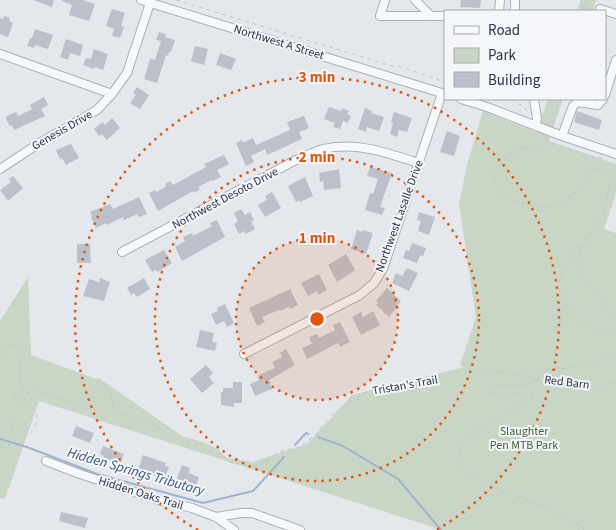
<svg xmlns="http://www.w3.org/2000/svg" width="616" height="530" viewBox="0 0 616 530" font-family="'Source Sans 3',sans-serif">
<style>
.green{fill:#c9d6c5}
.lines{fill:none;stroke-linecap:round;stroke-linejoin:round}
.stream{stroke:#9fb4cc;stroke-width:2}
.building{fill:#bbc0ca}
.minor-casing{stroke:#a9aeb7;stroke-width:10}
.path{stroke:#c2c5cb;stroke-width:1;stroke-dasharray:4 4;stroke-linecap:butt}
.minor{stroke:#f7f8fa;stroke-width:8}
.ring{fill:none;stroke:#df570f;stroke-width:2.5;stroke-dasharray:2.5 5}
.labels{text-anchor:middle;stroke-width:4;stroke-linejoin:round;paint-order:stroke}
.street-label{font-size:12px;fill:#2b3445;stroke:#f4f6f9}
.park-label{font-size:12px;fill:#3f6138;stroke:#f4f6f9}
.water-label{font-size:14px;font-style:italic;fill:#34527a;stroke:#f4f6f9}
.centre{fill:#df570f;stroke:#f4f6f9;stroke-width:2.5}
.ring-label{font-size:15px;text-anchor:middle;font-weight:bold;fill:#df570f;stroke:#f4f6f9;stroke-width:4;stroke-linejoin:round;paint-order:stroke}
</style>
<rect width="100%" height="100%" fill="#e4e7ec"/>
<path class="green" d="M581,0H596L593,11H577Z
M548,99H563L549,141L616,164V194L604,229L616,233V530H442L39,401L5,499L0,498V321L28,277L31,355L96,379L99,378L182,436L203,442L218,449L226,458L252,462L307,444L352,395L464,367L460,365L476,317L459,204L467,165L483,111L536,132Z"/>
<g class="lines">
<path class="stream" d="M318,437L343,446L398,479L441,530
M0,439L27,447L97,474L203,503L253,491L284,457
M295,445L306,433L308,434"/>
</g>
<path class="building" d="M33,0H54L52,7Z
M62,0H83L95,4L89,21L69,15L72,5L62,1Z
M461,0H481L480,8L460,7Z
M112,9L125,13L121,26L124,27L120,38L112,36L114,29L106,26Z
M4,16L10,18L9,21L13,23L8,37L0,34V18L3,19Z
M35,29L53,35L48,49L35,45L34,48L27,46L30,38H32Z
M159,32L166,34L165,37L175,40L171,52H169L168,56L166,55L157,83L144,79L150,59L155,60L161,41L156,40Z
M66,39L83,45L80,56L70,53L68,60L60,57Z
M195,46L208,49L204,65L191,61Z
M94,49L108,54L103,70L95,67L94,69L83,65L86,58L91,59Z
M220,53L236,59L231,70L216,65Z
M137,87L149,95L140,109L130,103L136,95L133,93Z
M44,97L48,105L41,109L45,116L14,130L12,125L10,126L5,117L16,112L18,116L32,109L30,105Z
M329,107L341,111L342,108L349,111L347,114L351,116L348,123L343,121L340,129L333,127L335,123L324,119Z
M365,108L372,111L371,113L384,117L379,131L367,127L366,132L358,129Z
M577,111L602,120L599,130L574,122Z
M394,112L412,118L407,132L399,130L397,137L390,134L393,123L391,122Z
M304,116L309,128L299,132L302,139L267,155L265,149L251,156L254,162L246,166L236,143L242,140L243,143L253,138L256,145L290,130L287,122Z
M112,118L120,128L107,140L102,134L99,136L94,129L103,122L105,125Z
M447,131L460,136L454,156L440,152Z
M71,144L79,158L66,165L62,158L60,159L56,150Z
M224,155L229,164L217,170L221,177L213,181L212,180L198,187L200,189L194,193L193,191L158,211L149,193L155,190L156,192L166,187L165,184L170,181L173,185L206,167L204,164Z
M370,167L392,173L380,207L385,208L382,215L365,210L370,193L373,194L378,179L367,176Z
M339,169L341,188L324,190L323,181L320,182L319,173Z
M13,176L23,188L8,201L0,190L11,182L9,179Z
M305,177L313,196L300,202L299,201L296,202L288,186Z
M272,192L281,208L265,217L258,205L267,200L265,196Z
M139,197L147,214L139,217L137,214L124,220L123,217L107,225L106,223L96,228L91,217L92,216L90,212L110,204L113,209Z
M241,209L245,215L250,212L254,220L251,221L255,229L246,234L244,231L239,234L234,224L238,221L234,213Z
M419,212L435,217L429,235L418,231L421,221L417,220Z
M217,220L225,237L182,261L175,247L185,241L183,237L192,233L193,236L212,226L210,223Z
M357,230L362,232L363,230L373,233L366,254L351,249Z
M412,243L426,248L423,256L420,255L417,263L403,258L406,250L409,251Z
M77,244H90L91,263H77Z
M164,250L172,263L158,272L156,270L152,272L145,260Z
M346,254L355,270L337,282L328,265Z
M407,268L418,273L409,291L392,283L396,273L402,276Z
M319,274L327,290L318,295L317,291L308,296L301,283Z
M100,278L110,282L104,301L83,296L89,279L99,282Z
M144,278L150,289L137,297L134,293L131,295L127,288Z
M387,288L401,301L389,317L376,305L378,303L376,301Z
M290,289L298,305L290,309L289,307L280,311L279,310L262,317L265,322L257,326L249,308Z
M225,304L234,323L227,327L224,321L216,325L211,314L218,311L217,308Z
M373,311L380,325L361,335L352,317L361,312L363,317Z
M340,322L350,342L340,347L338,343L307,359L302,348L312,344L309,337L317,334L319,338L335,330L333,325Z
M200,330L214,333L212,342L217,343L215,351L196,347Z
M286,349L295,365L269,380L272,389L255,396L250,384L259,380L257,376L275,368L272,362L282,357L280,353Z
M206,365L213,373L209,377L214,383L202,393L190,379Z
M233,382H242V403H234V407L221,405V392H223V388H233Z
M76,426L94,433L90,443L72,436Z
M103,446L124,454L121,462L103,458L104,456L100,454Z
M143,455L166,463L165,466L169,467L164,479L138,470Z
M182,465L190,468L188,473L199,477L194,492L188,491L190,485L176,481Z
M61,512L88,518L85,528L59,521Z"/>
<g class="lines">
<defs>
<path id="minor" d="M141,0L445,94
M385,0L380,16H445
M415,0L431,16
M600,9L616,14
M499,11L500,0
M515,11V0
M0,54L112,94
M605,95L616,60
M461,99L487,107L562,136L616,154
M534,99L537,118L536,125
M562,136L573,106L578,102L598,105L603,99
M0,169L41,142L97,110L112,94L127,73L150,3
M122,252L294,161C303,157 313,152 323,149C355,141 388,153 418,163
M244,354L360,295L374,283L383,269L442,93
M46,461L80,474L162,501L192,508L216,517L234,530
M216,517L241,513H252L300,530"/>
</defs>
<use href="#minor" class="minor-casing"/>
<path class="path" d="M176,0L392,66H398L445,82
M583,11L585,0
M512,99L524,107L529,114
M553,124C551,113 558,108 561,99
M546,137L542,145L534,149L521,147C513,153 500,161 496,171C487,198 535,212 555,205C564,201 577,192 584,185C588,181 590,174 594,169C602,169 607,170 611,178L604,214L583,244L579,257L582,264L581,276L586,284L600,298L608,310L616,316
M546,139L548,142L593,157L603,158
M581,246C573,257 562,268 559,282C558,288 562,295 564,300C576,325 590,331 616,335
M0,356C7,349 11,341 22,347C22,361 16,383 28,393C45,387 57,403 73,402C85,401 93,386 104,387L111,393L113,408L121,415L139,417L145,423L156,426L171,436L226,457L229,462L255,467L282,451L300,447L316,434L330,416L366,392L399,383L441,379L449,373L473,370L512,373L521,377L524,380L520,385H501L490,389L491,393C503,397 522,389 532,397V399L515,407L507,416L489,423L465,440L461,446L459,452V463L463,468L489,486L543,506L569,522L580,525L584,530
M518,375L537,379L548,369C572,370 593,362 616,356
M521,385H526L537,379C555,381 574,385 592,386C600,387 608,383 616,382
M0,447H8L14,421L18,423L27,433H30C36,429 40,416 34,410C27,403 21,408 14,395L18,393L22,399L26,400L28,394"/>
<use href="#minor" class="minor"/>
</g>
<circle cx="317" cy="319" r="81" fill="#df570f" fill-opacity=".12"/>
<g class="ring">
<circle cx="317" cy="319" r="81"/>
<circle cx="317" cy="319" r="162"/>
<path d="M198 530A242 242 0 1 1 436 530"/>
</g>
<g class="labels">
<g class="street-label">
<text transform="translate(279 42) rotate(17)" y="4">Northwest A Street</text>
<text transform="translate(62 130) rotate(-30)" y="4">Genesis Drive</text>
<text transform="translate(225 198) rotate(-28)" y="4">Northwest Desoto Drive</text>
<text transform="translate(399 216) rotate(-70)" y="4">Northwest Lasalle Drive</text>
<text transform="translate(567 382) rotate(7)" y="4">Red Barn</text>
<text transform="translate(405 385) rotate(-10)" y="4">Tristan's Trail</text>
<text transform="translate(141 493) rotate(17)" y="4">Hidden Oaks Trail</text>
</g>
<g class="park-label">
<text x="524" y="435">Slaughter<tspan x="524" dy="14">Pen MTB Park</tspan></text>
</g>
<g class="water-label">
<text transform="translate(136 471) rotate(16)" y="5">Hidden Springs Tributary</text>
</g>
</g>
<circle cx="317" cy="319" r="8" class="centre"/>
<g class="ring-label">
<text x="317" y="82">3 min</text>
<text x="317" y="162">2 min</text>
<text x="317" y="243">1 min</text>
</g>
<rect x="444" y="10" width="162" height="90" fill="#f4f6f9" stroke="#a4a8b1"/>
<rect x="454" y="26" width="25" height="8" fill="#f7f8fa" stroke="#a4a8b1"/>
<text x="488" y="35" font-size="15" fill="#2b3445">Road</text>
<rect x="454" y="48" width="25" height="15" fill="#c9d6c5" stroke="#a4a8b1"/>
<text x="488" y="60" font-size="15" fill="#2b3445">Park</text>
<rect x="454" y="72" width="25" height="15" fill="#bbc0ca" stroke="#a4a8b1"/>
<text x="488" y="85" font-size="15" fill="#2b3445">Building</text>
</svg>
